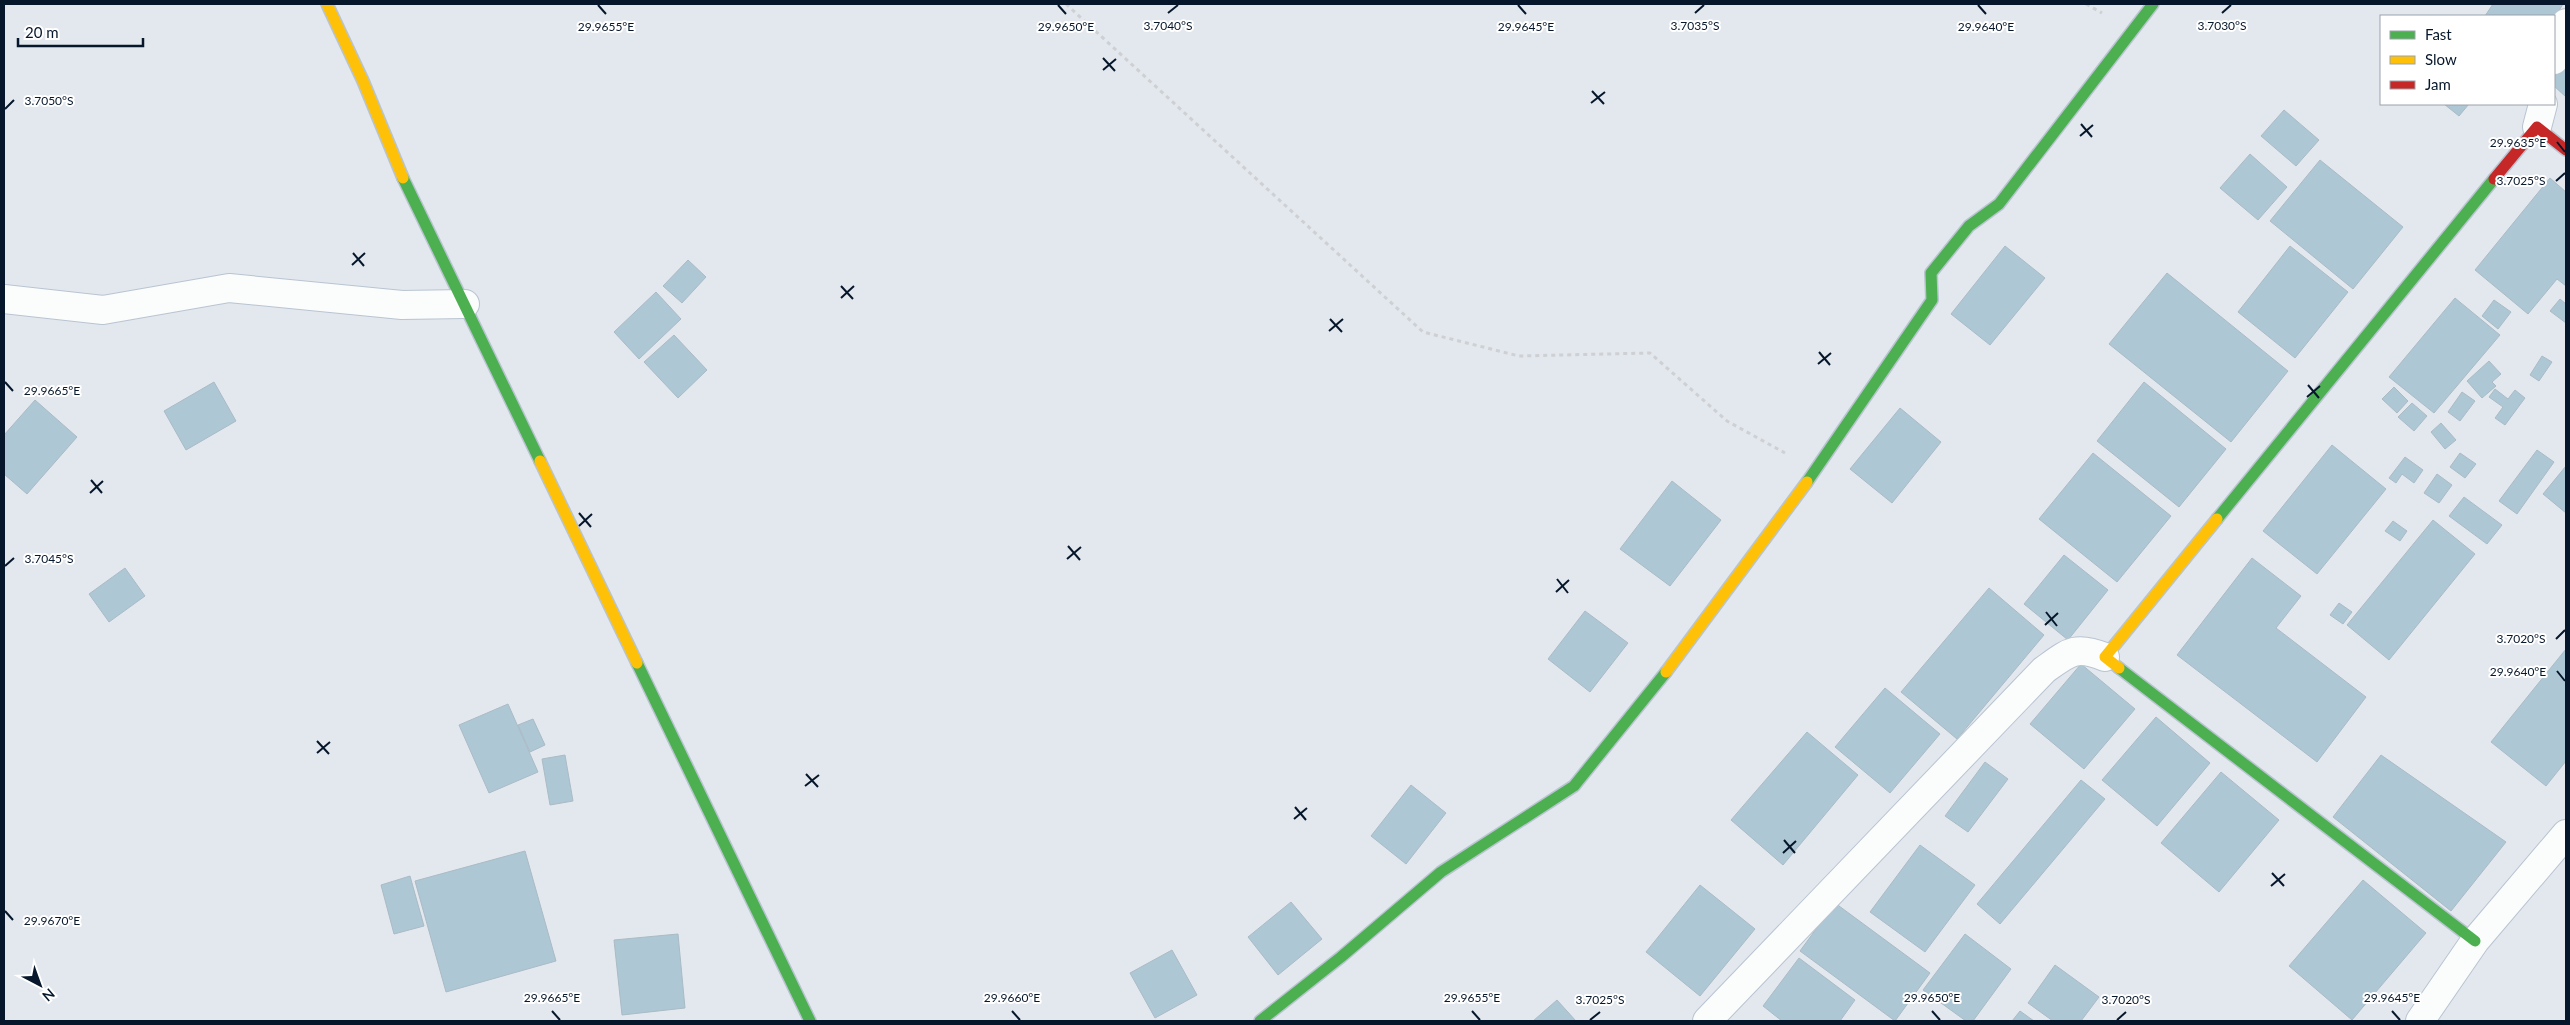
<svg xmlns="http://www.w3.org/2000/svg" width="2570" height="1025" viewBox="0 0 2570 1025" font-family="Lato,sans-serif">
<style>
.building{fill:#adc7d5;stroke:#aabbc5}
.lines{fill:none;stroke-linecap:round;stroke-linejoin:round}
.street-casing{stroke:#b9c4d1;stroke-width:30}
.fast-casing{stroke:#b9c4d1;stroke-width:14}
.slow-casing{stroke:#b9c4d1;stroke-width:14}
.jam-casing{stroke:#b9c4d1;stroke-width:14}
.path{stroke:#ced0d3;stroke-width:3;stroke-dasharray:4 4;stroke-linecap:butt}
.street{stroke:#fbfcfc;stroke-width:28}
.fast{stroke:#4caf50;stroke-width:11}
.slow{stroke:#ffc107;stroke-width:11}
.jam{stroke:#c62828;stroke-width:11}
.ticks{fill:none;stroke:#06172b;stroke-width:2}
.ticks-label{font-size:12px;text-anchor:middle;fill:#06172b;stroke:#fff;stroke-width:4;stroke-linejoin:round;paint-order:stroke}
</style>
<rect width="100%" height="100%" fill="#e3e8ee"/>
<path class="building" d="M2493,4H2563L2554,19V16H2485Z
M2566,62V97L2554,86V77Z
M2444,104H2469L2459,116Z
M2284,110L2319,140L2296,166L2261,136Z
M2250,154L2287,187L2258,220L2220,188Z
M2320,160L2403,227L2353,289L2270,221Z
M2550,178L2566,192V286L2557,279L2528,314L2475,270Z
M2005,246L2045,278L1990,345L1951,314Z
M2290,246L2348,292L2295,358L2238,312Z
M688,260L706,277L682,303L663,286Z
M2167,273L2288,371L2231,442L2109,344Z
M656,292L681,319L639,359L614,332Z
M2455,298L2500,335L2434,413L2389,377Z
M2560,299L2566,304V323L2550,311Z
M2494,300L2511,312L2498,329L2482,316Z
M674,335L707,370L678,398L644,362Z
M2542,356L2552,362L2539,381L2530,375Z
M2489,361L2501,374L2492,382L2496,386L2482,398L2467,381Z
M214,382L236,421L186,450L164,411Z
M2144,382L2226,449L2179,507L2097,441Z
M2394,387L2408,401L2397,413L2382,399Z
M2495,389L2508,399L2515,390L2525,398L2505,425L2495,418L2503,407L2489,397Z
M2462,392L2475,401L2460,421L2448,412Z
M35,400L77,437L27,494L4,474V435Z
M2412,403L2427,416L2414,431L2398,417Z
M1900,408L1941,442L1892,503L1850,469Z
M2441,423L2456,440L2445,449L2431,432Z
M2332,445L2386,489L2317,574L2263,531Z
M2537,450L2554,462L2517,514L2499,501Z
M2093,453L2171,516L2117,582L2039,519Z
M2460,453L2476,464L2465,478L2450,467Z
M2405,457L2423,470L2414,483L2402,474L2396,483L2389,478Z
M2566,466V513L2543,494Z
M2437,474L2452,485L2439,503L2424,493Z
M1672,481L1721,520L1670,586L1620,549Z
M2464,497L2502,525L2487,544L2449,516Z
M2433,520L2475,554L2389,660L2347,625Z
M2393,521L2407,531L2400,541L2385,531Z
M2064,555L2108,590L2068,640L2024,604Z
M2252,558L2301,596L2276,628L2366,697L2317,762L2177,655Z
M125,568L145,596L109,622L89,594Z
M1989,588L2044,635L1957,739L1901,692Z
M2339,603L2352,612L2343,624L2330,615Z
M1585,611L1628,643L1590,692L1548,659Z
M2566,649V761L2546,786L2491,742Z
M2081,664L2135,709L2084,769L2030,724Z
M1885,688L1940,734L1890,793L1835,747Z
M508,704L538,772L489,793L459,725Z
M2156,717L2210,763L2157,826L2102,780Z
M533,719L545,745L530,752L518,725Z
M1807,732L1858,775L1783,865L1731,820Z
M565,755L573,801L550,805L542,759Z
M2381,755L2506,842L2451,911L2333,817Z
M1985,762L2008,779L1968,832L1945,816Z
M2221,772L2279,820L2219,892L2161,843Z
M2081,780L2105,799L2000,924L1977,904Z
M1411,785L1446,813L1406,864L1371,836Z
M1920,845L1975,885L1925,952L1870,912Z
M525,851L556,961L446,992L415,881Z
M410,876L424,926L394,934L381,885Z
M2363,880L2426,933L2352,1020L2289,966Z
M1700,885L1755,929L1700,996L1646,952Z
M1291,902L1322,939L1278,975L1248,937Z
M1835,903L1930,973L1895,1021L1800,951Z
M678,934L685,1008L622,1015L614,940Z
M1965,934L2011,969L1973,1021H1966L1923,990Z
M1172,950L1197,995L1155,1018L1130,973Z
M1799,958L1855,1000L1840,1021H1782L1763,1006Z
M2055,965L2099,997L2081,1021H2053L2028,1003Z
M1557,1000L1576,1021H1533Z
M2020,1011L2034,1021H2012Z"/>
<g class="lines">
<defs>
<path id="street" d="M2554,60L2566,23
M2537,127L2543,104
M4,299L103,310L229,288L402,305L465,304
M1707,1021L2044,670C2069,652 2075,645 2105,657
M2420,1021L2475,941L2566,834"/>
<path id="fast" d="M403,178L540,461
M1807,482L1932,300L1931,273L1969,226L1999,204L2153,4
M2217,519L2494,179
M637,663L810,1021
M2119,668L2475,941
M1260,1021L1341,957L1441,872L1574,786L1666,672"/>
<path id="slow" d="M327,4L363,81L403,178
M540,461L637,663
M2119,668L2105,657L2217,519
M1666,672L1807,482"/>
<path id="jam" d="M2494,179L2537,127L2566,150"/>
</defs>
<use href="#street" class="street-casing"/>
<use href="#fast" class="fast-casing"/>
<use href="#slow" class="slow-casing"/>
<use href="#jam" class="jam-casing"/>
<path class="path" d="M1066,4L1423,332L1519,356L1650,353L1727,421L1785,453
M2086,4L2102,13"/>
<use href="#street" class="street"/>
<use href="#fast" class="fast"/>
<use href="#slow" class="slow"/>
<use href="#jam" class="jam"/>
</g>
<path class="ticks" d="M598,5L606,14M1058,5L1066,14M1518,5L1526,14M1978,5L1986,14M1168,13L1178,5M1695,13L1704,5M2222,13L2231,5M1103,58L1115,71M1103,70L1116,59M1592,91L1604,104M1591,103L1605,92M5,109L14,100M2081,124L2092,137M2080,136L2093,125M2557,142L2565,152M2556,181L2565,173M353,253L364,266M352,265L365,253M841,286L853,299M841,298L854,286M1330,319L1342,332M1329,331L1343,319M1819,352L1830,365M1818,364L1831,353M5,382L13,391M2308,385L2319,398M2307,397L2320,386M91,480L102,493M90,493L103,481M579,513L591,527M579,526L592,514M1068,546L1080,560M1067,559L1081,547M5,566L14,558M1557,579L1568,593M1556,592L1569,580M2046,612L2057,626M2045,625L2058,613M2556,639L2565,630M2557,671L2565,681M317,741L329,754M317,753L330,742M806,774L818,787M805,786L819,775M1295,807L1306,820M1294,819L1307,808M1784,840L1795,853M1783,853L1796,841M2272,873L2284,886M2271,886L2285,874M5,911L13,920M552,1011L560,1020M1012,1011L1020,1020M1472,1011L1480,1020M1932,1011L1940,1020M2392,1011L2400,1020M1590,1020L1600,1012M2117,1020L2126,1012"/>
<g class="ticks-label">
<text x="1168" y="30">3.7040°S</text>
<text x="1695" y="30">3.7035°S</text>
<text x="2222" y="30">3.7030°S</text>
<text x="606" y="31">29.9655°E</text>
<text x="1066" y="31">29.9650°E</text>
<text x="1526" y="31">29.9645°E</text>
<text x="1986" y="31">29.9640°E</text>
<text x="49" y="105">3.7050°S</text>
<text x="2518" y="147">29.9635°E</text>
<text x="2521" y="185">3.7025°S</text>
<text x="52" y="395">29.9665°E</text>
<text x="49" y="563">3.7045°S</text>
<text x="2521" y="643">3.7020°S</text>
<text x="2518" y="676">29.9640°E</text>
<text x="52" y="925">29.9670°E</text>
<text x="552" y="1002">29.9665°E</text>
<text x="1012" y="1002">29.9660°E</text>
<text x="1472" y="1002">29.9655°E</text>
<text x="1932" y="1002">29.9650°E</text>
<text x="2392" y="1002">29.9645°E</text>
<text x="1600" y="1004">3.7025°S</text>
<text x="2126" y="1004">3.7020°S</text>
</g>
<rect width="2570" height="1025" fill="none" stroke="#06172b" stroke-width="10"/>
<rect x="2380" y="15" width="175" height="90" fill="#ffffff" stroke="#9ba2aa"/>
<rect x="2390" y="31" width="25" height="8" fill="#4caf50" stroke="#9ba2aa"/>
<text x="2425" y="40" font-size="15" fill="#06172b">Fast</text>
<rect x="2390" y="56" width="25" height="8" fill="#ffc107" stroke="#9ba2aa"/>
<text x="2425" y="65" font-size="15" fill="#06172b">Slow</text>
<rect x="2390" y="81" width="25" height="8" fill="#c62828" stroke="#9ba2aa"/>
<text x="2425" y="90" font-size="15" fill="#06172b">Jam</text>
<g transform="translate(40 985) rotate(139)" stroke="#ffffff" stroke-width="4" paint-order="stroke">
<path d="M0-4L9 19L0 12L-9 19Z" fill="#06172b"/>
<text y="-8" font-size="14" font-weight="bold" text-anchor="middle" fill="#06172b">N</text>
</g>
<path d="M18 38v8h125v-8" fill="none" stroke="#06172b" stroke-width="2.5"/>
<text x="25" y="38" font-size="15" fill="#06172b" stroke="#ffffff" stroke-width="4" paint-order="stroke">20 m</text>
</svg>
